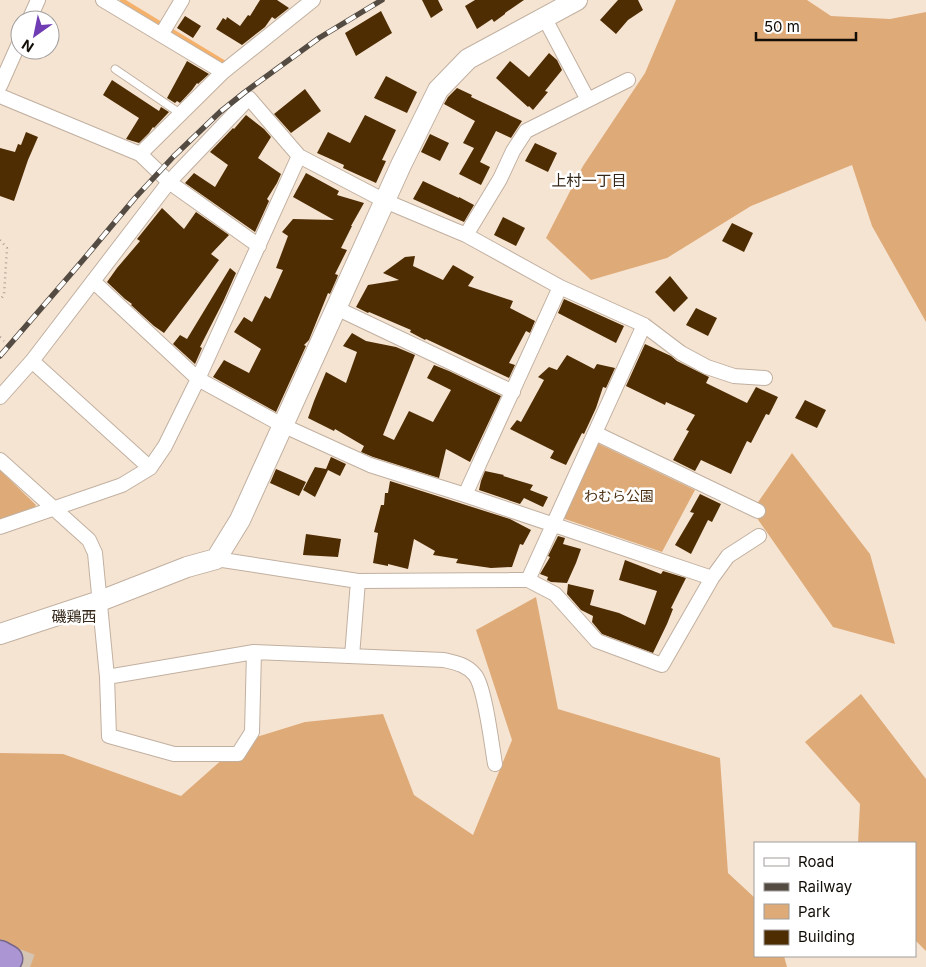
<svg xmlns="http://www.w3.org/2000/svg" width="926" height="967" viewBox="0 0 926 967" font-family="Inter,'Noto Sans JP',sans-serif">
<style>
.green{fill:#deab78}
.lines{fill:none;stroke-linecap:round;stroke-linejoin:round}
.stream{stroke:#f5b069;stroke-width:4}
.building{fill:#4e2d03}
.highway-tunnel{stroke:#d4c4b4;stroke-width:26;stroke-dasharray:26 13;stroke-linecap:butt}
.lane-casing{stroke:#c1b0a0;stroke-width:9}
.street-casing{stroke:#c1b0a0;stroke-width:16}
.secondary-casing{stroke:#c1b0a0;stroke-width:22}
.highway-casing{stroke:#75668c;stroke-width:29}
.path{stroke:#ab9e90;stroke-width:2.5;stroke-dasharray:1 4;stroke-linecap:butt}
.lane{stroke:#fff;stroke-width:7}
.street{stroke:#fff;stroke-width:14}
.secondary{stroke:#fff;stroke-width:20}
.highway{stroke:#ab96d3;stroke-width:26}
.rail-casing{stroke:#544c42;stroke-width:5.5}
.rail{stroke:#fff;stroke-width:4;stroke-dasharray:11;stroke-linecap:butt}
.labels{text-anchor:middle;stroke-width:5;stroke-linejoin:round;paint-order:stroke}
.park-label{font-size:14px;fill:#4c3012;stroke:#fff}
.neighbourhood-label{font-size:15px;fill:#36291b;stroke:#fff}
</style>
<rect width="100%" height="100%" fill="#f6e4d3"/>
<path class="green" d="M676,0H807L831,16L890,19L926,12V322L872,226L852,165L751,206L667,258L591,280L546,238L583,166L645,73Z
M597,443L695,490L662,552L562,518Z
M792,453L870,554L895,644L833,627L752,511Z
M0,470L36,505L33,510L0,520Z
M536,597L558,709L720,758L728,873L755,898V956H784L787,967H0V753L63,754L181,796L243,741L305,722L383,714L414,795L473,835L512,740L476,630Z
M861,694L926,779V951L915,940V843H858L860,804L805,742Z"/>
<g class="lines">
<path class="stream" d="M122,0L163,25
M169,29L227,64"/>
</g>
<path class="building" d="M260,0H277L289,8L275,19L272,17L265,27L242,45L216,29L223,18L226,20L227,17L240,26L248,15L250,16Z
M422,0H438L443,10L431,18Z
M475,0H524L505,13V14L494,22L492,19L477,29L465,6Z
M618,0H638L643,10L628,20L616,34L600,20Z
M381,11L392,33L356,56L345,33Z
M185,16L201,26L193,38L177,28Z
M549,53L557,60L562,70L545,91L548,92L533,110L529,106L528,107L496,78L510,61L529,77Z
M187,61L209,74L198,84L197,83L192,90L180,103L177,101L175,103L167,98Z
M386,76L417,92L407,113L374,98Z
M112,80L159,111L161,107L169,112L154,128L153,127L149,133L139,143L126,139L139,118L103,95Z
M457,88L472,95L471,97L522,121L511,138L496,131L480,162L490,167L481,185L459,174L474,148L463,143L475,121L444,104L448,97Z
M305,89L321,111L291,133L274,114Z
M246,115L264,129L271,137L258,158L281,174L277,183L267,199L269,201L255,232L185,183L194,173L215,187L228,165L210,152L233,128L234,129Z
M365,115L396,130L382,160L386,161L376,183L343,168L344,165L317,153L328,132L350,143Z
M26,132L38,137L28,160L14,201L0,196V148L15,152L18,144L21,145Z
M430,134L449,143L440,161L421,152Z
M535,143L557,153L548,172L525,161Z
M306,173L339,191L337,195L364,203L351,226H352L341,248L347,250L335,274L338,275L337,278L330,294L328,293L309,340L304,345L306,346L276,412L213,377L224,360L249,373L261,349L234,332L244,317L252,322L265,296L270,299L283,270L276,268L288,236L282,232L293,219L334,220L293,197Z
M423,181L459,198V197L474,205L464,222L413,199Z
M162,208L184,229L196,212L229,235L211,254L219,260L164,333L154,326L131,305L132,304L125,299L107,282L117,268L140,241L137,239Z
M503,217L525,228L516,246L494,235Z
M732,223L753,233L744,252L722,241Z
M415,256L413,266L443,280L453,265L474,277L468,286L513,301L510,308L535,321L530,333L526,331L509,363L515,365L509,378L426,339L425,340L410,332L411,330L369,312L368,313L356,307L368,285L399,280L383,273L405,257Z
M230,268L236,273L223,302L200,347L202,348L195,364L173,344L180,335L187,339Z
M670,276L688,298L674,312L655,292Z
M564,299L624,326L616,343L558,313Z
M696,308L717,318L708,336L686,325Z
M352,333L366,341L396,347L415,355L383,435L394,440L409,411L433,422L451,390L427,378L434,365L449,371L501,396L470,462L446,449L439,478L373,457L361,452L364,446L335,429L334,431L308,418L314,401L326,372L346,383L357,352L343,346Z
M645,344L671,356L677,361L709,377L706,383L747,403L756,387L778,397L769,415L766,414L751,443L747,441L731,474L701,460L695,471L673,460L689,431L686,430L695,415L666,402L665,405L626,386Z
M567,355L594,369L597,364L615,368L606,388L603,387L596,408L584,434L582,433L566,465L550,458L554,451L510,429L517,420L521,422L544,380L538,377L549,367L557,370Z
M805,400L826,410L817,428L795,418Z
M331,457L346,464L340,476L328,470L315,497L303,490L315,467L326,469Z
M276,469L306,482L299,496L270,483Z
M485,471L504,475L503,476L533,485L530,490L548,497L543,507L524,498L520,504L479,490L481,481Z
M390,481L510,519L531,530L523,545L520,544L512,567L491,568L456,563L458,559L433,555L435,551L414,539L408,569L388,564V566L373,563L378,533L374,532L381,505H384L385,493H388Z
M700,494L721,504L712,522L708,520L691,554L675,545L694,513L690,512Z
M306,534L341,539L338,557L303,555Z
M558,536L565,538L563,544L581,549L576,563L567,583L551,582L547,580L548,577L540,574L550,557L548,556Z
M625,560L661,574L663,571L686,578L671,608L673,609L667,624L653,653L602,634L592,622L593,616L581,610L567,594L568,584L594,590L590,605L619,613L645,625L657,591L619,580Z"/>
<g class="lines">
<path class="highway-tunnel" d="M9,959L30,967"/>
<defs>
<path id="lane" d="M115,69L181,114"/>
<path id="street" d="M103,0L223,72
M544,17L588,100
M29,20L38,0
M161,35L182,0
M0,86L20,41
M0,96L140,154L169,182L259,246
M140,154L223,72L313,0
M466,235L500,179L513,151L526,131L628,80
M93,281L198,379L282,425L370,465L465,495L712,578
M336,308L513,392
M32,361L150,468
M0,397L32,361L169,182L249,98L299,156L385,201L466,235L560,287L644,325L681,353L707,367L734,376L765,378
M595,433L758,511
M0,460L89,540L95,553L107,677L109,736L174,754H238L252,732L254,652
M465,495L560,287
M0,527L122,485L150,468L165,446L198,379L299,156
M216,559L358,581L528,580L555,594L597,641L662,665L712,578L728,556L759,536
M528,580L644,325
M352,656L358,581
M107,677L254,652L444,660C457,663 467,665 475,675C485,687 492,747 495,764"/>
<path id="secondary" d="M0,634L100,601L187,567L216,559L240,520L401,165L438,90L468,59L577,0"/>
<path id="highway" d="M0,954L9,959"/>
</defs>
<use href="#lane" class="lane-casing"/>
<use href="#street" class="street-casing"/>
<use href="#secondary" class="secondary-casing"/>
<use href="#highway" class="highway-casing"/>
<path class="path" d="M0,240L7,248L4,295L0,300
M0,337L4,341"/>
<use href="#lane" class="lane"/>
<use href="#street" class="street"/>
<use href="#secondary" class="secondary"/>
<use href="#highway" class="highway"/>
<defs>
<path id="rail" d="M0,356L83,260L135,198L174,156L220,112L245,92L319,38L382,0"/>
</defs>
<use href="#rail" class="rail-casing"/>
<use href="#rail" class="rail"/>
</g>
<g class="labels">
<g class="park-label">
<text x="619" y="501">わむら公園</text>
</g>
<g class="neighbourhood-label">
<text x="589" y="186">上村一丁目</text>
<text x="74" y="622">磯鶏西</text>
</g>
</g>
<rect x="754" y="842" width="162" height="115" fill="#ffffff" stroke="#a09e9c"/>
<rect x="764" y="858" width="25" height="8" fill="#ffffff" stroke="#a09e9c"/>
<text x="798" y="867" font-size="15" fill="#120d07">Road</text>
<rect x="764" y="883" width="25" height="8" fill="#544c42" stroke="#a09e9c"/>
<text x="798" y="892" font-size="15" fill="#120d07">Railway</text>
<rect x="764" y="904" width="25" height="15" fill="#deab78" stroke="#a09e9c"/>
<text x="798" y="917" font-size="15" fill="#120d07">Park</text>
<rect x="764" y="930" width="25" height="15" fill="#4e2d03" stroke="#a09e9c"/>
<text x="798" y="942" font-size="15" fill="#120d07">Building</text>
<g transform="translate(35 35) rotate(213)"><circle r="24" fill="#ffffff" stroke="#a09e9c"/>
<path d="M0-4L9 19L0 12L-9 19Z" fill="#703cb3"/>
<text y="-8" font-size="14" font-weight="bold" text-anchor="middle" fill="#120d07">N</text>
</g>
<path d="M756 32v8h100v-8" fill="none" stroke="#120d07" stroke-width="2.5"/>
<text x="764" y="32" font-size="15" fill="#120d07" stroke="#ffffff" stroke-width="4" paint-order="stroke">50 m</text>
</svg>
